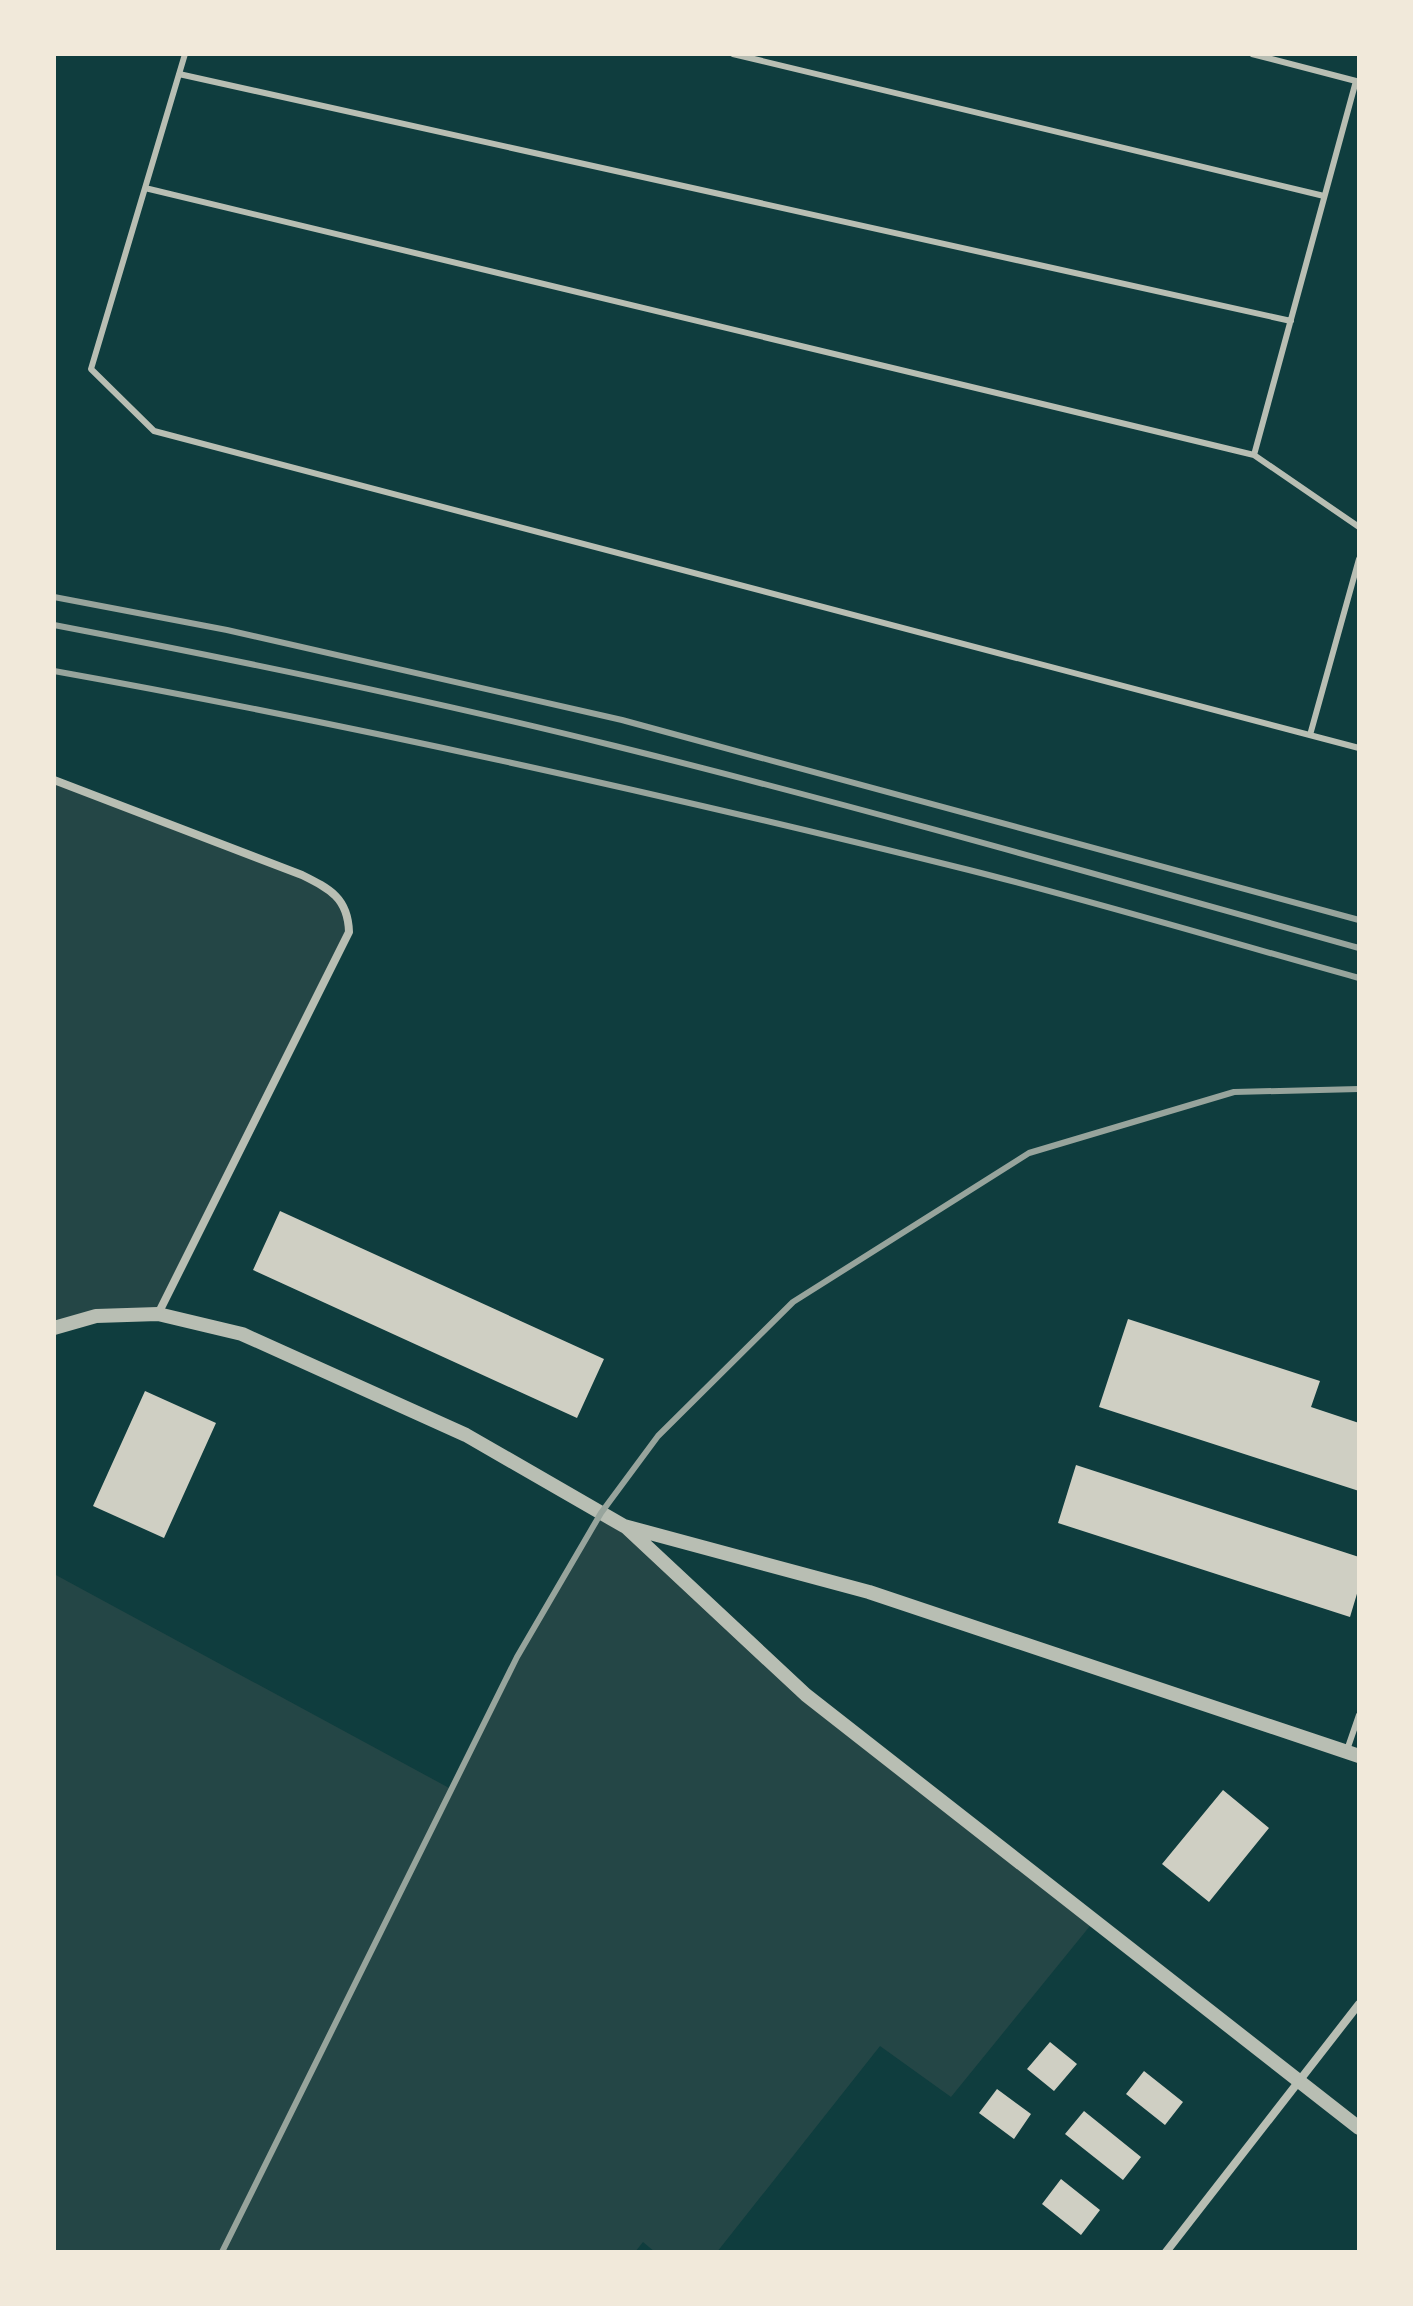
<svg xmlns="http://www.w3.org/2000/svg" width="1413" height="2306" viewBox="0 0 1413 2306" font-family="'Nunito Sans',sans-serif">
<style>
.green{fill:#244646}
.building{fill:#cfcfc3}
.lines{fill:none;stroke-linecap:round;stroke-linejoin:round}
.service{stroke:#b8beb3;stroke-width:6}
.minor{stroke:#b8beb3;stroke-width:8}
.tertiary{stroke:#b8beb3;stroke-width:14}
.rail{stroke:#97a49c;stroke-width:6}
</style>
<rect width="100%" height="100%" fill="#0f3d3e"/>
<path class="green" d="M54,780L302,875L344,902L349,932L158,1314L54,1328Z
M601,1513L806,1695L1094,1921L951,2097L880,2046L717,2252H655L643,2242L635,2252H54V1574L451,1789L517,1657Z"/>
<path class="building" d="M280,1211L604,1359L577,1418L253,1270Z
M1128,1319L1320,1381L1311,1407L1359,1423V1491L1099,1407Z
M145,1391L216,1423L164,1538L93,1506Z
M1076,1465L1359,1557V1587L1350,1617L1058,1523Z
M1223,1790L1269,1828L1209,1902L1162,1864Z
M1050,2042L1077,2064L1054,2091L1027,2069Z
M1144,2071L1183,2102L1165,2125L1126,2094Z
M997,2089L1031,2114L1014,2139L979,2113Z
M1084,2111L1141,2157L1123,2180L1065,2134Z
M1061,2179L1100,2210L1081,2235L1042,2204Z"/>
<g class="lines">
<path class="service" d="M185,54L91,369L154,431L1359,748
M733,54L1324,196
M179,74L1291,321
M145,188L1254,455L1356,81L1252,54
M1254,455L1359,527
M1310,735L1359,559
M1347,1750L1359,1715"/>
<path class="minor" d="M54,780L302,875C330,889 348,898 349,932L158,1314
M1166,2252L1359,2004"/>
<path class="tertiary" d="M54,1328L96,1316L158,1314L242,1334L466,1435L624,1526L869,1592L1359,1756
M627,1528L806,1695L1359,2128"/>
<path class="rail" d="M54,597L227,630L622,720L1359,920
M54,625C242,661 430,700 615,746C865,808 1112,879 1359,948
M54,671C361,726 666,795 969,870C1100,903 1229,942 1359,978
M222,2252L517,1657L601,1513L658,1436L793,1302L1029,1153L1234,1092L1359,1089"/>
</g>
<rect width="1413" height="2306" fill="none" stroke="#f1e9da" stroke-width="112"/>
</svg>
